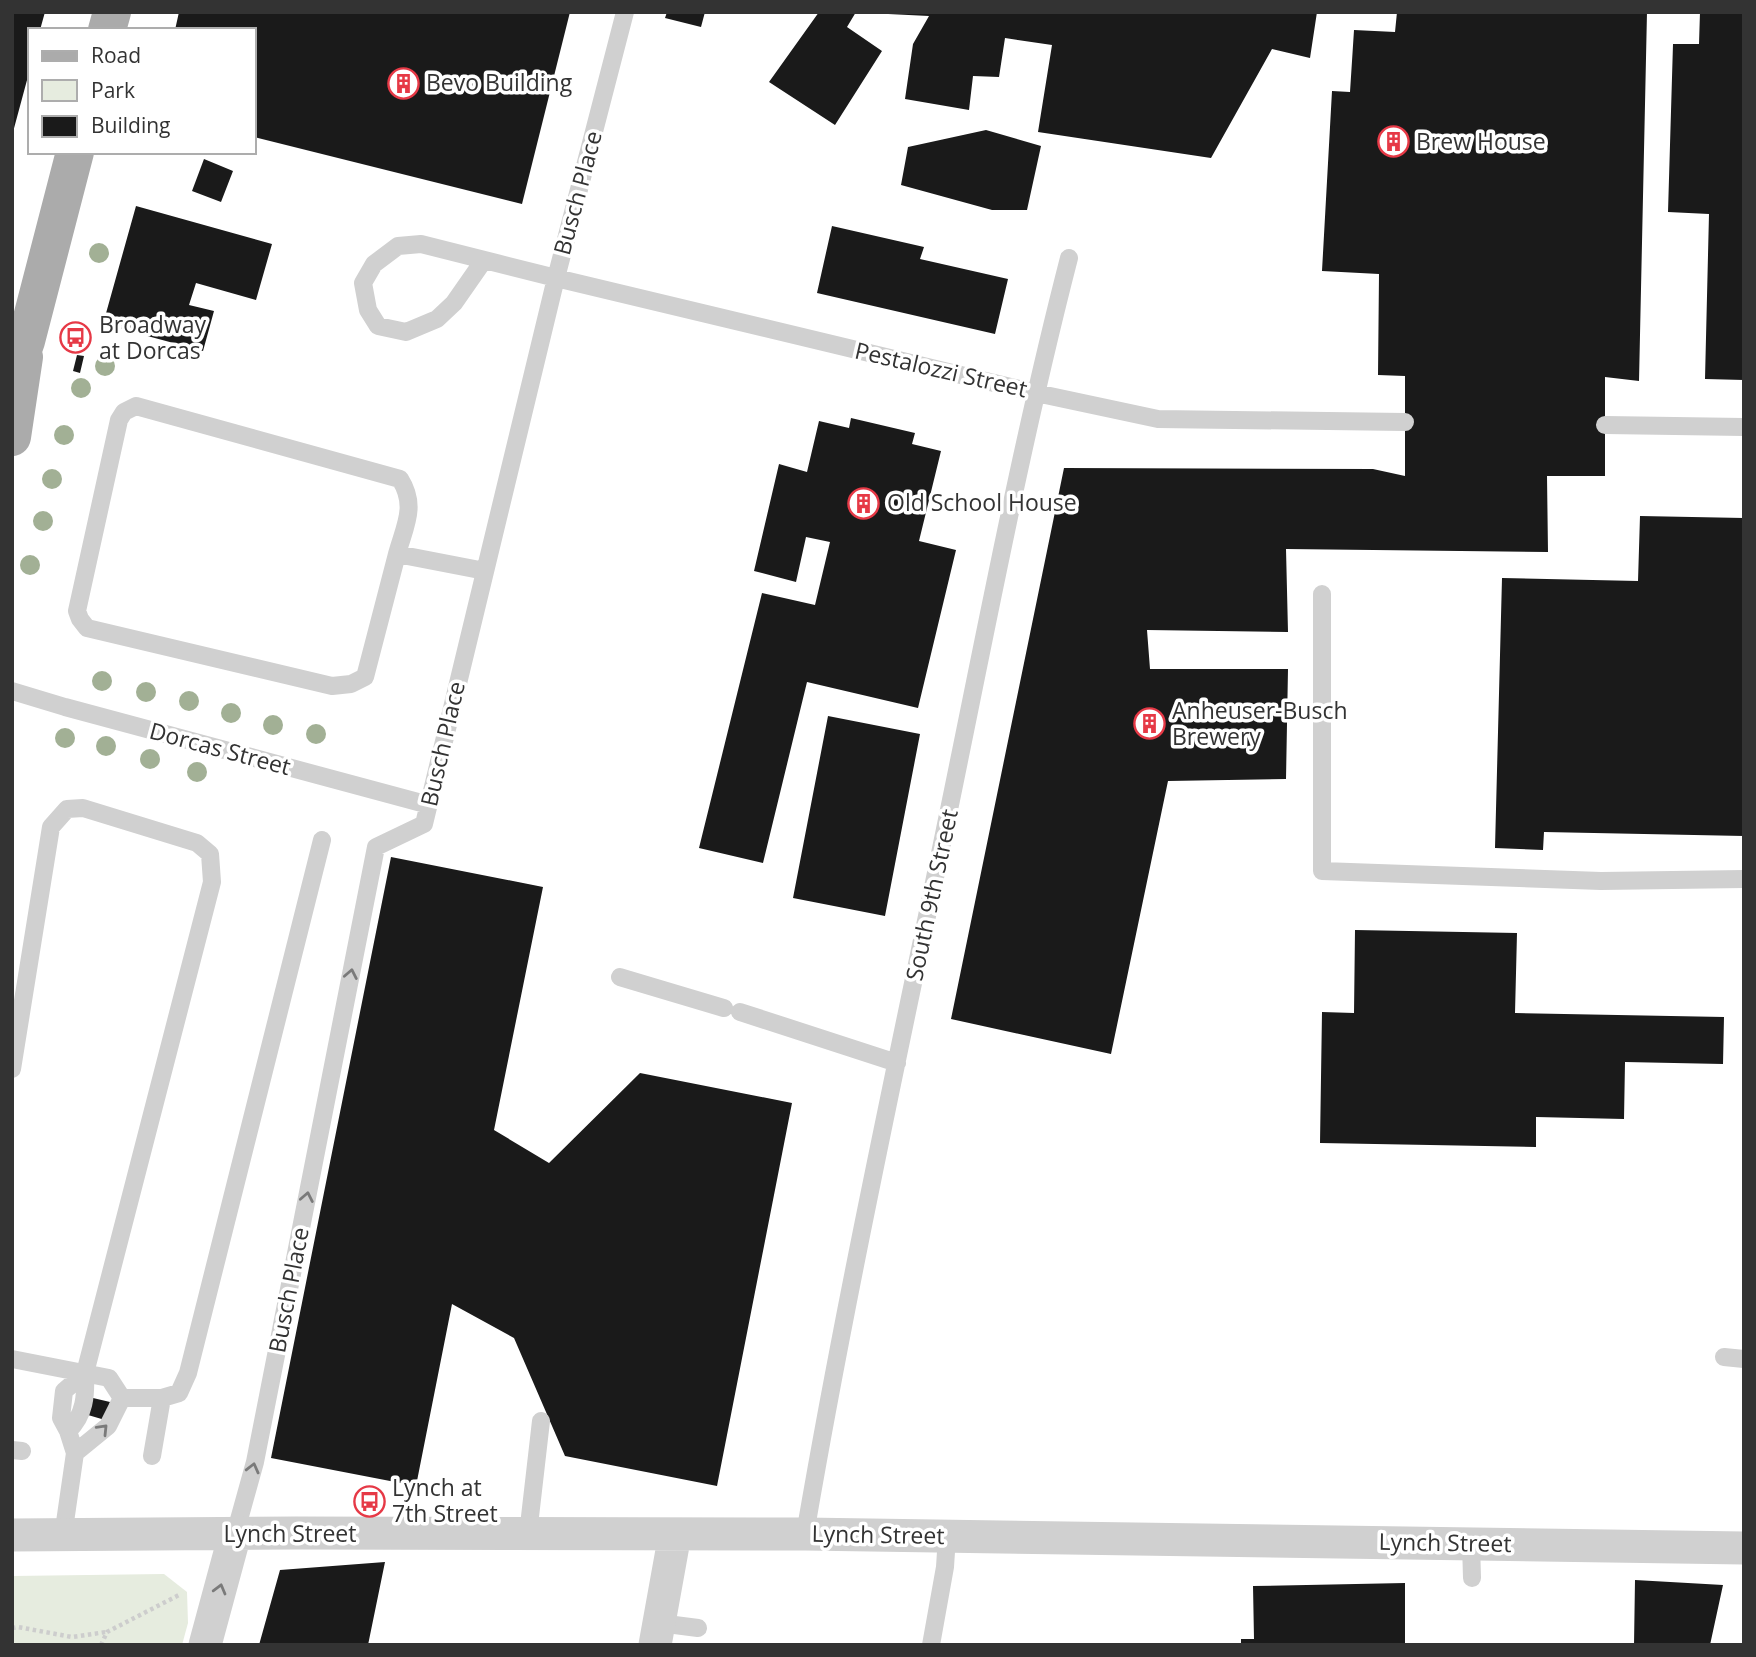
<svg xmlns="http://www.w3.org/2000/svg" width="1756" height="1657" viewBox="0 0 1756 1657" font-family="'Open Sans',sans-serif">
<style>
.green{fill:#e6ecdf}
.building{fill:#1a1a1a}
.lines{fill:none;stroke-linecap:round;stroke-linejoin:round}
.path{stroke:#cdcdcd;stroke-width:4.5;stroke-dasharray:3.5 3.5;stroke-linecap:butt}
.service{stroke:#d0d0d0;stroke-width:18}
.minor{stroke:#d0d0d0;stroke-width:33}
.primary{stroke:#ababab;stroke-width:38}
.tree{fill:#a2b095}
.oneway{stroke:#7a7a7a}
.labels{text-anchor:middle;stroke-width:7;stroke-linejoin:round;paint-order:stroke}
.poi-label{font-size:23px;fill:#333;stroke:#fff;text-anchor:start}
.street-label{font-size:23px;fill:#333;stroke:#fff}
</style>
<rect width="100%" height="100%" fill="#fff"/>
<path class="green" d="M164,1574L187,1592L188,1623L182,1645H12V1576Z"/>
<path class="building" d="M12,12H45L40,30H30V69L13,132Z
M179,12H570L522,204L254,137V30H175Z
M667,12H705L701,27L665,18Z
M819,12H856L847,27L882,51L835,125L769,82Z
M888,12H1317L1310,58L1272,49L1211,158L1038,132L1052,45L1005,38L999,77L973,76L969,110L905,99L913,44L929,16L888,14Z
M1397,12H1647L1639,381L1605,377V476H1547L1548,552L1286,549L1288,632L1147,630L1150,669H1288L1286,779L1168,781L1111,1054L951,1019L1064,468L1373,469L1405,476V376L1378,375L1379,274L1322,271L1332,91L1350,92L1354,30L1395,32Z
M1700,12H1744V380L1705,379L1709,214L1668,212L1673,44H1699Z
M986,130L1041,146L1027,210H992L901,185L908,147Z
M204,159L233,171L221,202L192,191Z
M136,206L272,244L256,300L196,283L189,305L214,311L203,351L103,324Z
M832,226L924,247L920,259L1008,279L995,334L817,293Z
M77,355L84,356L80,373L73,371Z
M851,418L915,433L912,444L941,451L919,541L956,550L918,708L807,682L763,863L699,848L762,593L815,605L830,542L806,537L796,582L754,571L779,464L807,472L819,421L849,428Z
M1640,516L1744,518V836L1544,832L1543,850L1495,848L1502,578L1638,581Z
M828,716L920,734L885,916L793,898Z
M391,857L543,887L494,1130L549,1163L640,1073L792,1103L717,1486L565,1456L514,1338L452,1304L416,1486L271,1458Z
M1355,930L1517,933L1515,1013L1724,1017L1723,1064L1625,1062L1624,1119L1536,1117V1147L1320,1143L1322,1012L1354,1013Z
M93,1398L110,1402L105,1420L88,1415Z
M385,1562L368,1645H259L280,1570Z
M1635,1580L1723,1585L1710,1645H1634Z
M1405,1583V1645H1241V1639H1254L1253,1586Z"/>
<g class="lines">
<path class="path" d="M12,1628L18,1627L72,1637L106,1632
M101,1645L107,1632L181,1594"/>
<path class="service" d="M484,260L454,303L437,319L406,332L378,326L368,310L363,283L374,264L398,246L421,244L556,278L1036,393L1158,419L1405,422
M1605,425L1744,427
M397,554L365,677L351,684L332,686L87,628L80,619L77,611L119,420L124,412L136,406L400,479C417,506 405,525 397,554L485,571
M1322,594V871L1601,881L1744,879
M12,691L65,707L429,805
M620,977L724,1008
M740,1012L897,1063
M12,1069L51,827L67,809L83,808L197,843L210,854L212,882L85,1373C86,1395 85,1415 68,1431
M1724,1357L1744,1359
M12,1359L109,1378L122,1398
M122,1398H162L179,1393L188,1373L322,840
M12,1450L22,1451
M75,1453L108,1426L122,1398
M152,1456L162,1398
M235,1534L255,1462L376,847L424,824L556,278L625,12
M528,1534L541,1421
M805,1534C845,1300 896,1067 944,834C984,641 1020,448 1069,258
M63,1536L75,1453L68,1431L61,1418L64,1391L85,1373
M1471,1543L1472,1578
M659,1623L698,1628
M931,1645L945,1567L947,1536"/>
<path class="minor" d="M12,1535L296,1533L805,1534L1744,1548
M205,1645L235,1534
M655,1645L675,1534"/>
<path class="primary" d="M107,30L112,12
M12,381L26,341L75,152
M12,437L24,357"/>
</g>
<g class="tree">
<circle cx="99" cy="253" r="10"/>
<circle cx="105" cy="366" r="10"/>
<circle cx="81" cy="388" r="10"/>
<circle cx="64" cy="435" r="10"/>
<circle cx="52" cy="479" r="10"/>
<circle cx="43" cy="521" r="10"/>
<circle cx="30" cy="565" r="10"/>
<circle cx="102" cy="681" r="10"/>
<circle cx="146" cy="692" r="10"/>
<circle cx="189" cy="701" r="10"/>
<circle cx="231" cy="713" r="10"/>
<circle cx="273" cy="725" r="10"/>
<circle cx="316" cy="734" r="10"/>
<circle cx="65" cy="738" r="10"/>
<circle cx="106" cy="746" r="10"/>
<circle cx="150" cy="759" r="10"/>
<circle cx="197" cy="772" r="10"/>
</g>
<defs><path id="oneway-chevron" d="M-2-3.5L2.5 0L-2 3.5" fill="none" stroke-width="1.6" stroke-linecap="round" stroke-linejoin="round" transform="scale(1.75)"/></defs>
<g class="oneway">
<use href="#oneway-chevron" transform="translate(351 974) rotate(-79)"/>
<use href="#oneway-chevron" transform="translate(307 1197) rotate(-79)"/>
<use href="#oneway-chevron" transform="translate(103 1429) rotate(-46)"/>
<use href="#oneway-chevron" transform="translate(253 1468) rotate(-76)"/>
<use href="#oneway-chevron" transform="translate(220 1589) rotate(-75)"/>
</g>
<defs>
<symbol id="building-ring" viewBox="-11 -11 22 22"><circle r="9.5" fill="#fff" stroke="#e63946" stroke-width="1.5"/><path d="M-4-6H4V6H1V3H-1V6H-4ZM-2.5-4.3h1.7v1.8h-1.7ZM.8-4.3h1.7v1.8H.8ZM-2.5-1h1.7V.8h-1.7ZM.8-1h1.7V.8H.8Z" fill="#e63946"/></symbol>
<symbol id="bus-ring" viewBox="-11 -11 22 22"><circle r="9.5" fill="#fff" stroke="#e63946" stroke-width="1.5"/><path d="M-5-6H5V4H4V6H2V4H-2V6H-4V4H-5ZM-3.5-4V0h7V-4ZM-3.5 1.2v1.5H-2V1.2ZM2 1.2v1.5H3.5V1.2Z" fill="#e63946"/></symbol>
</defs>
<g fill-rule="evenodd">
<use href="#building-ring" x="386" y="66" width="35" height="35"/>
<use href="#building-ring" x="1376" y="124" width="35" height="35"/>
<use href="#bus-ring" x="58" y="320" width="35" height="35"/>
<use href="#building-ring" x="846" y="486" width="35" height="35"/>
<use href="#building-ring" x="1132" y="706" width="35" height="35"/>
<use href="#bus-ring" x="352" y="1484" width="35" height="35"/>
</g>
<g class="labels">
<g class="poi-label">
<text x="426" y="91">Bevo Building</text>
<text x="1416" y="150">Brew House</text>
<text x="99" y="333">Broadway<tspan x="99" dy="26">at Dorcas</tspan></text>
<text x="887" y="511">Old School House</text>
<text x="1172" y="719">Anheuser-Busch<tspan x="1172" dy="26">Brewery</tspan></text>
<text x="392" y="1496">Lynch at<tspan x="392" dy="26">7th Street</tspan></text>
</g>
<g class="street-label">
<text transform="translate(578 193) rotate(-75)" y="8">Busch Place</text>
<text transform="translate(941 370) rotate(13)" y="8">Pestalozzi Street</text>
<text transform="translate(443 744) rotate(-77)" y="8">Busch Place</text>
<text transform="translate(220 749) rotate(15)" y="8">Dorcas Street</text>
<text transform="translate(932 895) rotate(-78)" y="8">South 9th Street</text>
<text transform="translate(289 1290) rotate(-79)" y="8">Busch Place</text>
<text x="290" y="1542">Lynch Street</text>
<text transform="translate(878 1535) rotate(1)" y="8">Lynch Street</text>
<text transform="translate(1445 1543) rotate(1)" y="8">Lynch Street</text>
</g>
</g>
<rect width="1756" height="1657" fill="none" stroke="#333333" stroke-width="28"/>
<rect x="28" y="28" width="228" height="126" fill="#ffffff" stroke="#adadad" stroke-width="2"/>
<rect x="42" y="51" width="35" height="10" fill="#ababab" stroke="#adadad" stroke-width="2"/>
<text x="91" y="63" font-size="21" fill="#333333">Road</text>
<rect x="42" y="80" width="35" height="21" fill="#e6ecdf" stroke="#adadad" stroke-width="2"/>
<text x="91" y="98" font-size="21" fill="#333333">Park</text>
<rect x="42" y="116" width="35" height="21" fill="#1a1a1a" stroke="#adadad" stroke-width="2"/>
<text x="91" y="133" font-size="21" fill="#333333">Building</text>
</svg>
